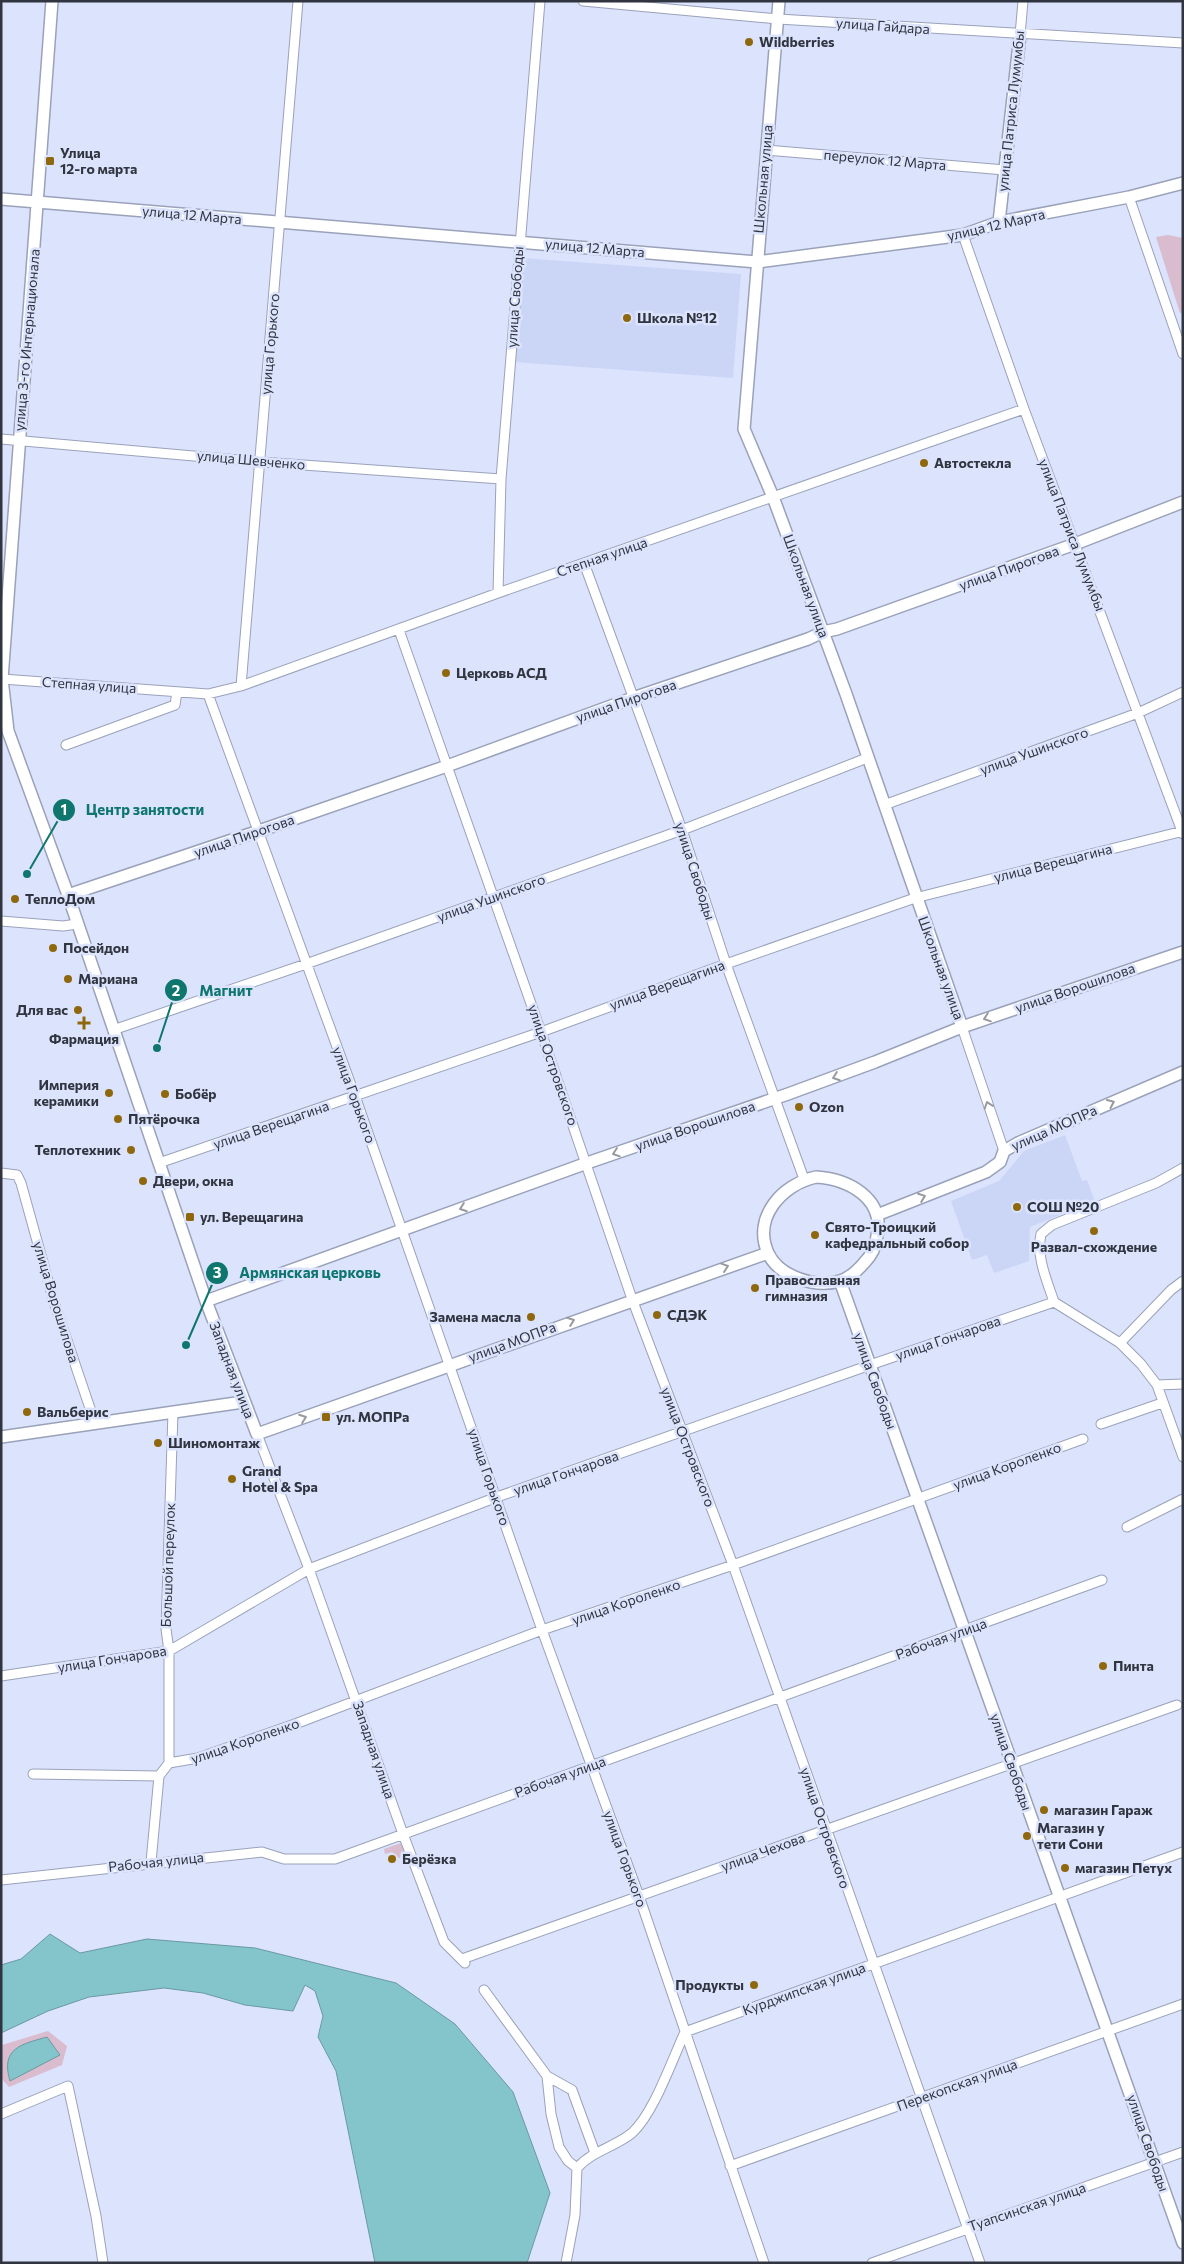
<svg xmlns="http://www.w3.org/2000/svg" width="1184" height="2264" viewBox="0 0 1184 2264" font-family="Commissioner,sans-serif">
<style>
.built{fill:#cbd6f7}
.green{fill:#d9bcce}
.water{fill:#83c5ca;stroke:#6a9aa0}
.lines{fill:none;stroke-linecap:round;stroke-linejoin:round}
.street-casing{stroke:#9aa2ba;stroke-width:11}
.secondary-casing{stroke:#9aa2ba;stroke-width:14}
.street{stroke:#fff;stroke-width:9}
.secondary{stroke:#fff;stroke-width:11}
.oneway{stroke:#989a9f}
.poi-dot{fill:#8f680d;stroke:#dbe3fd;stroke-width:2}
.labels{text-anchor:middle;stroke-width:5;stroke-linejoin:round;paint-order:stroke}
.street-label{font-size:14px;fill:#31353f;stroke:#dbe3fd}
.poi-label{font-size:14px;font-weight:bold;fill:#31353f;stroke:#dbe3fd;text-anchor:start}
.leader{fill:none;stroke:#0f766e;stroke-width:2}
.callout-dot{fill:#0f766e;stroke:#dbe3fd;stroke-width:2}
.mark-label{font-size:15px;text-anchor:middle;font-weight:bold;fill:#fff}
.callout-label{font-size:15px;text-anchor:middle;font-weight:bold;fill:#0f766e;stroke:#dbe3fd;stroke-width:5;stroke-linejoin:round;paint-order:stroke}
</style>
<rect width="100%" height="100%" fill="#dbe3fd"/>
<path class="built" d="M522,258L741,274L733,378L514,362Z
M1065,1135L1082,1181L1087,1180L1095,1201L1030,1227L1029,1261L994,1273L987,1255L972,1260L951,1201L999,1181L1024,1151Z"/>
<path class="green" d="M1168,235L1183,238V312L1180,313L1156,237Z
M401,1843L406,1855L399,1858L392,1852L385,1854L384,1849Z
M48,2031L67,2046L62,2065L9,2087L1,2078L2,2045Z"/>
<path class="water" d="M50,1934L80,1953L147,1939L255,1948L396,1983L455,2024L513,2092L550,2193L527,2263H375L336,2071L318,2037L323,2016L315,1991L305,1985L293,2011L245,2005L203,1993L164,1988L89,1997L48,2011L1,2033V1965L21,1959Z
M47,2037L60,2055L10,2081C0,2048 22,2044 47,2037Z"/>
<g class="lines">
<defs>
<path id="street" d="M583,1L778,19L1183,43
M1020,35L1023,1
M766,150L1005,170
M1129,197L1183,354
M963,235L1024,409L1183,834
M1,439L261,462L501,479
M584,563L682,830L726,964L804,1179
M498,593L501,479L540,1
M399,630L541,1032L632,1299L733,1565L980,2263
M2,679L208,694L241,686L498,593L1024,409
M241,686L298,1
M208,694L355,1096L542,1630L639,1896L764,2263
M66,745L175,705L177,692
M884,805L1138,713L1183,692
M1,921L63,926L77,924
M962,1027L1004,1151
M113,1030L306,964L682,830L867,758
M159,1163L541,1032L726,964L915,898L1183,831
M1,1173L17,1175L21,1183L54,1302L95,1423
M1054,1302C1047,1280 1036,1258 1041,1234L1052,1225L1156,1183L1183,1168
M1054,1302L1120,1343L1141,1364L1157,1385L1183,1457
M1120,1343L1171,1290L1183,1281
M1157,1385L1183,1384
M1101,1424L1162,1403
M257,1434L309,1569L403,1834L444,1942L465,1963
M1127,1527L1183,1499
M1,1676L169,1651L309,1569L497,1497L870,1365L1054,1302
M169,1763L198,1758L295,1724L542,1630L733,1565L1083,1439
M33,1774L159,1776
M151,1862L159,1776L169,1763V1651L166,1629L173,1412
M1,1880L262,1852L284,1859H335L1102,1580
M462,1959L1177,1705
M484,1990L547,2076L551,2114L559,2147L568,2161L577,2168
M547,2076L572,2090L595,2153
M1,2114L68,2086L96,2216L103,2263
M730,2166L1183,2004
M566,2263L575,2215L577,2168C592,2151 615,2147 632,2133C654,2113 672,2060 685,2032L1183,1852
M872,2263L1183,2152"/>
<path id="secondary" d="M52,1L2,679L8,731L68,895L206,1301L257,1434L768,1253
M779,1L744,429L773,497L846,694L962,1027
M1,199L757,262L963,235L999,222L1129,197L1183,183
M999,222L1020,35
M68,895L259,831L447,766L633,698L808,639L823,632L837,629L1075,544L1183,502
M816,1177C848,1179 885,1198 877,1236C876,1246 871,1256 864,1263C857,1271 850,1278 840,1281C815,1288 779,1277 768,1253C752,1217 783,1184 816,1177Z
M877,1215L986,1172L1000,1162L1004,1151L1018,1143L1183,1072
M840,1281L1183,2243
M206,1301L587,1163L788,1094L875,1062L962,1027L1183,952
M1,1437L243,1402"/>
</defs>
<use href="#street" class="street-casing"/>
<use href="#secondary" class="secondary-casing"/>
<use href="#street" class="street"/>
<use href="#secondary" class="secondary"/>
</g>
<defs><path id="oneway-chevron" d="M-2-3.5L2.5 0L-2 3.5" fill="none" stroke-width="1.6" stroke-linecap="round" stroke-linejoin="round" transform="scale(1.25)"/></defs>
<g class="oneway">
<use href="#oneway-chevron" transform="translate(987 1018) rotate(161)"/>
<use href="#oneway-chevron" transform="translate(836 1077) rotate(160)"/>
<use href="#oneway-chevron" transform="translate(1111 1103) rotate(-24)"/>
<use href="#oneway-chevron" transform="translate(988 1105) rotate(-109)"/>
<use href="#oneway-chevron" transform="translate(616 1153) rotate(161)"/>
<use href="#oneway-chevron" transform="translate(922 1197) rotate(-21)"/>
<use href="#oneway-chevron" transform="translate(463 1208) rotate(160)"/>
<use href="#oneway-chevron" transform="translate(725 1267) rotate(-19)"/>
<use href="#oneway-chevron" transform="translate(571 1321) rotate(-20)"/>
<use href="#oneway-chevron" transform="translate(303 1418) rotate(-20)"/>
</g>
<g class="poi-dot">
<circle cx="749" cy="42" r="5"/>
<rect x="45" y="156" width="10" height="10" rx="2.5"/>
<circle cx="627" cy="318" r="5"/>
<circle cx="924" cy="463" r="5"/>
<circle cx="446" cy="673" r="5"/>
<circle cx="15" cy="899" r="5"/>
<circle cx="53" cy="948" r="5"/>
<circle cx="68" cy="979" r="5"/>
<circle cx="78" cy="1010" r="5"/>
<path d="M81.5 1015.5h5v5h5v5h-5v5h-5v-5h-5v-5h5z"/>
<circle cx="109" cy="1093" r="5"/>
<circle cx="165" cy="1094" r="5"/>
<circle cx="799" cy="1107" r="5"/>
<circle cx="118" cy="1119" r="5"/>
<circle cx="131" cy="1150" r="5"/>
<circle cx="143" cy="1181" r="5"/>
<circle cx="1017" cy="1207" r="5"/>
<rect x="185" y="1212" width="10" height="10" rx="2.5"/>
<circle cx="1094" cy="1231" r="5"/>
<circle cx="815" cy="1235" r="5"/>
<circle cx="755" cy="1288" r="5"/>
<circle cx="657" cy="1315" r="5"/>
<circle cx="531" cy="1317" r="5"/>
<circle cx="27" cy="1412" r="5"/>
<rect x="321" y="1412" width="10" height="10" rx="2.5"/>
<circle cx="158" cy="1443" r="5"/>
<circle cx="232" cy="1479" r="5"/>
<circle cx="1103" cy="1666" r="5"/>
<circle cx="1044" cy="1810" r="5"/>
<circle cx="1027" cy="1836" r="5"/>
<circle cx="392" cy="1859" r="5"/>
<circle cx="1065" cy="1868" r="5"/>
<circle cx="754" cy="1985" r="5"/>
</g>
<g class="labels">
<g class="street-label">
<text transform="translate(883 26) rotate(4)" y="5">улица Гайдара</text>
<text transform="translate(1011 111) rotate(-84)" y="5">улица Патриса Лумумбы</text>
<text transform="translate(885 160) rotate(5)" y="5">переулок 12 Марта</text>
<text transform="translate(763 179) rotate(-85)" y="5">Школьная улица</text>
<text transform="translate(192 215) rotate(5)" y="5">улица 12 Марта</text>
<text transform="translate(996 225) rotate(-13)" y="5">улица 12 Марта</text>
<text transform="translate(595 248) rotate(5)" y="5">улица 12 Марта</text>
<text transform="translate(515 297) rotate(-86)" y="5">улица Свободы</text>
<text transform="translate(27 340) rotate(-85)" y="5">улица 3-го Интернационала</text>
<text transform="translate(270 344) rotate(-85)" y="5">улица Горького</text>
<text transform="translate(251 460) rotate(5)" y="5">улица Шевченко</text>
<text transform="translate(1072 535) rotate(69)" y="5">улица Патриса Лумумбы</text>
<text transform="translate(602 557) rotate(-19)" y="5">Степная улица</text>
<text transform="translate(1009 568) rotate(-20)" y="5">улица Пирогова</text>
<text transform="translate(806 586) rotate(70)" y="5">Школьная улица</text>
<text transform="translate(89 685) rotate(4)" y="5">Степная улица</text>
<text transform="translate(626 701) rotate(-19)" y="5">улица Пирогова</text>
<text transform="translate(1034 751) rotate(-20)" y="5">улица Ушинского</text>
<text transform="translate(244 836) rotate(-19)" y="5">улица Пирогова</text>
<text transform="translate(1053 863) rotate(-14)" y="5">улица Верещагина</text>
<text transform="translate(695 871) rotate(72)" y="5">улица Свободы</text>
<text transform="translate(491 898) rotate(-20)" y="5">улица Ушинского</text>
<text transform="translate(941 968) rotate(70)" y="5">Школьная улица</text>
<text transform="translate(667 985) rotate(-20)" y="5">улица Верещагина</text>
<text transform="translate(1075 988) rotate(-19)" y="5">улица Ворошилова</text>
<text transform="translate(553 1065) rotate(71)" y="5">улица Островского</text>
<text transform="translate(354 1095) rotate(70)" y="5">улица Горького</text>
<text transform="translate(271 1125) rotate(-19)" y="5">улица Верещагина</text>
<text transform="translate(695 1126) rotate(-19)" y="5">улица Ворошилова</text>
<text transform="translate(1054 1128) rotate(-24)" y="5">улица МОПРа</text>
<text transform="translate(56 1302) rotate(73)" y="5">улица Ворошилова</text>
<text transform="translate(948 1338) rotate(-19)" y="5">улица Гончарова</text>
<text transform="translate(512 1342) rotate(-20)" y="5">улица МОПРа</text>
<text transform="translate(232 1370) rotate(69)" y="5">Западная улица</text>
<text transform="translate(875 1381) rotate(70)" y="5">улица Свободы</text>
<text transform="translate(688 1447) rotate(69)" y="5">улица Островского</text>
<text transform="translate(1007 1466) rotate(-20)" y="5">улица Короленко</text>
<text transform="translate(566 1473) rotate(-19)" y="5">улица Гончарова</text>
<text transform="translate(489 1477) rotate(71)" y="5">улица Горького</text>
<text transform="translate(168 1565) rotate(-88)" y="5">Большой переулок</text>
<text transform="translate(626 1602) rotate(-19)" y="5">улица Короленко</text>
<text transform="translate(941 1639) rotate(-20)" y="5">Рабочая улица</text>
<text transform="translate(112 1659) rotate(-9)" y="5">улица Гончарова</text>
<text transform="translate(245 1741) rotate(-19)" y="5">улица Короленко</text>
<text transform="translate(374 1750) rotate(71)" y="5">Западная улица</text>
<text transform="translate(1011 1762) rotate(71)" y="5">улица Свободы</text>
<text transform="translate(560 1777) rotate(-20)" y="5">Рабочая улица</text>
<text transform="translate(825 1828) rotate(71)" y="5">улица Островского</text>
<text transform="translate(763 1852) rotate(-20)" y="5">улица Чехова</text>
<text transform="translate(625 1859) rotate(70)" y="5">улица Горького</text>
<text transform="translate(156 1862) rotate(-6)" y="5">Рабочая улица</text>
<text transform="translate(804 1989) rotate(-20)" y="5">Курджипская улица</text>
<text transform="translate(957 2085) rotate(-20)" y="5">Перекопская улица</text>
<text transform="translate(1148 2143) rotate(71)" y="5">улица Свободы</text>
<text transform="translate(1027 2207) rotate(-19)" y="5">Туапсинская улица</text>
</g>
<g class="poi-label">
<text x="759" y="47">Wildberries</text>
<text x="60" y="158">Улица<tspan x="60" dy="16">12-го марта</tspan></text>
<text x="637" y="323">Школа №12</text>
<text x="934" y="468">Автостекла</text>
<text x="456" y="678">Церковь АСД</text>
<text x="25" y="904">ТеплоДом</text>
<text x="63" y="953">Посейдон</text>
<text x="78" y="984">Мариана</text>
<text x="68" y="1015" text-anchor="end">Для вас</text>
<text x="84" y="1044" text-anchor="middle">Фармация</text>
<text x="99" y="1090" text-anchor="end">Империя<tspan x="99" dy="16">керамики</tspan></text>
<text x="175" y="1099">Бобёр</text>
<text x="809" y="1112">Ozon</text>
<text x="128" y="1124">Пятёрочка</text>
<text x="121" y="1155" text-anchor="end">Теплотехник</text>
<text x="153" y="1186">Двери, окна</text>
<text x="1027" y="1212">СОШ №20</text>
<text x="200" y="1222">ул. Верещагина</text>
<text x="825" y="1232">Свято-Троицкий<tspan x="825" dy="16">кафедральный собор</tspan></text>
<text x="1094" y="1252" text-anchor="middle">Развал-схождение</text>
<text x="765" y="1285">Православная<tspan x="765" dy="16">гимназия</tspan></text>
<text x="667" y="1320">СДЭК</text>
<text x="521" y="1322" text-anchor="end">Замена масла</text>
<text x="37" y="1417">Вальберис</text>
<text x="336" y="1422">ул. МОПРа</text>
<text x="168" y="1448">Шиномонтаж</text>
<text x="242" y="1476">Grand<tspan x="242" dy="16">Hotel &amp; Spa</tspan></text>
<text x="1113" y="1671">Пинта</text>
<text x="1054" y="1815">магазин Гараж</text>
<text x="1037" y="1833">Магазин у<tspan x="1037" dy="16">тети Сони</tspan></text>
<text x="402" y="1864">Берёзка</text>
<text x="1075" y="1873">магазин Петух</text>
<text x="744" y="1990" text-anchor="end">Продукты</text>
</g>
</g>
<path class="leader" d="M27 874L64 810M157 1048L176 990M186 1345L217 1273"/>
<g class="callout-dot">
<circle cx="27" cy="874" r="5"/>
<circle cx="157" cy="1048" r="5"/>
<circle cx="186" cy="1345" r="5"/>
<circle cx="64" cy="810" r="12"/>
<circle cx="176" cy="990" r="12"/>
<circle cx="217" cy="1273" r="12"/>
</g>
<g class="mark-label">
<text x="64" y="815">1</text>
<text x="176" y="996">2</text>
<text x="217" y="1278">3</text>
</g>
<g class="callout-label">
<text x="145" y="815">Центр занятости</text>
<text x="226" y="996">Магнит</text>
<text x="310" y="1278">Армянская церковь</text>
</g>
<rect width="1184" height="2264" fill="none" stroke="#31353f" stroke-width="5"/>
</svg>
